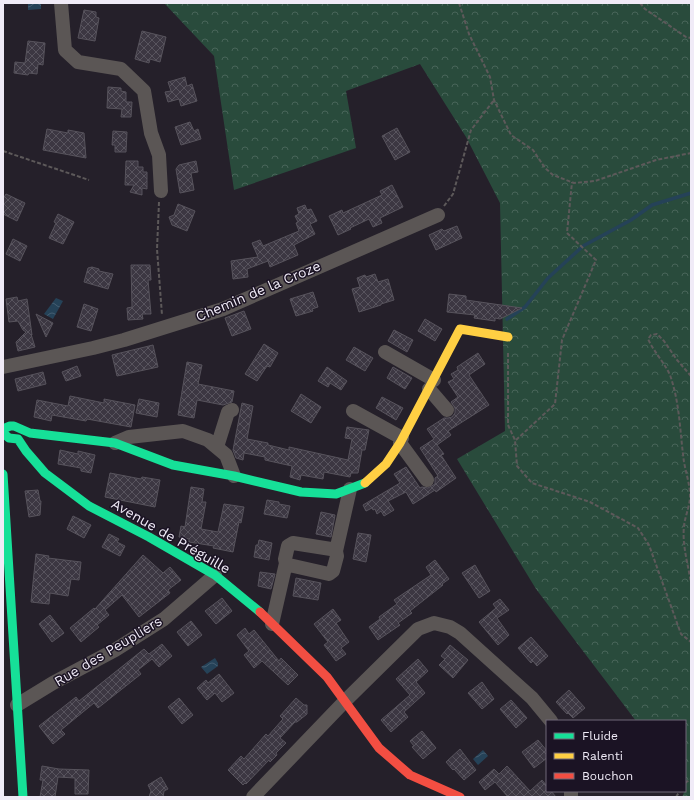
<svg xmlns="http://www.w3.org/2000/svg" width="694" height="800" viewBox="0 0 694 800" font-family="'Work Sans',sans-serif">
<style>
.forest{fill:url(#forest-crowns)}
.water{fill:url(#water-waves)}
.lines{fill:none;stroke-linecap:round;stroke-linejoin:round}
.stream{stroke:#254258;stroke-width:3.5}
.building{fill:url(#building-cross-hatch);stroke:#57535c}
.path{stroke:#5d595a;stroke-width:2;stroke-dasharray:4 2;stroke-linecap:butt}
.street{stroke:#5b5655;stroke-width:14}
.fast{stroke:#16e098;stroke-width:9}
.slow{stroke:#ffcf43;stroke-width:9}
.jam{stroke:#f24e42;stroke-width:9}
.labels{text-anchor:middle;stroke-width:3;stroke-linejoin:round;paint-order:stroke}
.street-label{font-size:14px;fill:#f0ebf7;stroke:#1b1324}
</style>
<defs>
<pattern id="forest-crowns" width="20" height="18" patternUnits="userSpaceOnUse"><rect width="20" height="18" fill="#294b3c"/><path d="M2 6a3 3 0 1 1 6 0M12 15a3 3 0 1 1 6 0" fill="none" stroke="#486559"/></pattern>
<pattern id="water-waves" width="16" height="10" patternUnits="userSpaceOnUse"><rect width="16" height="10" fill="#254258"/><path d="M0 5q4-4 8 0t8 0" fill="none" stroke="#455d71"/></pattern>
<pattern id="building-cross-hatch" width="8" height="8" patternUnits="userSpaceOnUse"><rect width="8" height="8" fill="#3c3742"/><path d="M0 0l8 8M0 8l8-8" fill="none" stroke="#58545e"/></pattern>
</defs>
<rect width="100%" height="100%" fill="#25202a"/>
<path class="forest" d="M164,3H691V797H682L686,788L685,786V721H636L536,589L457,459L505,431L500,203L466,137L420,64L346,91L356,148L234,190L214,56Z"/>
<path class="water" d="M28,3H41V9L28,10Z
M56,298L63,301L53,319L44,314Z
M215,658L218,663V666L207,674L201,667Z
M483,750L488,756L478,765L473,759Z"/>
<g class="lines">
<path class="stream" d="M507,319L525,307L548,278L583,246L631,220L652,205L691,193"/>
</g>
<path class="building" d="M84,10L96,12V17L99,18L95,41L78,38Z
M142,31L166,37L160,62L150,59L149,63L135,59Z
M28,41L45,43L43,65L38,64L37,74L29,73L28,75L14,73L15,62L25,63Z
M185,77L187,86L192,84L197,101L181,106L179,99L168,102L165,92L171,91L168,82Z
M108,87L121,88V91L126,92V102H132L131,117H121L122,109L107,108Z
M190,122L194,131L198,129L201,139L181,145L175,127Z
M397,128L410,152L395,160L382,136Z
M47,129L68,133V130L84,133L86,158L43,150Z
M113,131L127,132L126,152H115V145H112Z
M126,161H138V167H143V172H147V189L142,188V195L130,192L134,185H125Z
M196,161L198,172L191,173L194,190L180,193L176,169L179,165Z
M392,185L403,207L380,218L382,223L373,227L369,219L350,228L351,229L338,235L329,216L342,210L343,213L382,195L380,191Z
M6,194L25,203L17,221L3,214V199Z
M178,204L195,211L187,231L172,225L169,217L174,215Z
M305,205L307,210L311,209L317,221L310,224L315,234L294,245L298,255L270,267L268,261L247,269L248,277L233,279L231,261L258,257L252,243L260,240L263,246L299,231L296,223L298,222L295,216L299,214L297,208Z
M58,214L74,222L63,244L49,238L56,223L54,222Z
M457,226L462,238L436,250L429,235L442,229L444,231Z
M13,239L27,246L20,261L6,254Z
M131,265H150L151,280H148L151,314H142L143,319L128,320L127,308L132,307Z
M92,267L99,269V271L113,274L108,289L84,282L88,268Z
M375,274L378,282L388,279L394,300L381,304V305L359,312L352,289L360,287L357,278L365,275L366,277Z
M313,292L318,307L312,309L313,311L296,316L290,299Z
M449,294L466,296V300L522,308L500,319L495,318V321L474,318L475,315L447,312Z
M17,297L18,301L27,299L32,335L31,334L35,347L18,351L16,342L26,332L23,330L18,321L9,322L6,299Z
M84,304L98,309L91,331L77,327Z
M244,311L251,329L232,336L225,318Z
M36,314L53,323L46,337Z
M425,319L442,329L435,341L418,331Z
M394,330L413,340L407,352L388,341Z
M264,344L278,353L270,367L267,366L257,381L245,374Z
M153,345L158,367L117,376L112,355Z
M354,347L373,358L365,371L346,360Z
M478,353L485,364L469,375L489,405L448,431L451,435L437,445L444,454L441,455L456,478L436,492L435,490L413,504L406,492L388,501L394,510L384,516L381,511L377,514L375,509L373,510L372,508L366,511L363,505L400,483L394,474L406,467L420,488L422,487L428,488L435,484V478L438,476L420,448L434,439L427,429L444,418H448L452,417L455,413V408L451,402L458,397L448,382L454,379L451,374L458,370L457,367Z
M187,362L202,365L198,384L234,391L232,402L223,405L197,400L194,418L178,415Z
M77,366L81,376L66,381L62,372Z
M327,367L347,381L341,390L330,383L328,387L318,381Z
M393,367L412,378L405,389L387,378Z
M43,372L46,384L18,391L15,379Z
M301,394L321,407L311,423L291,411Z
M70,396L104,403V399L135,405L131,427L87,419L86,421L52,415L51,421L34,417L37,400L68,406Z
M382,397L403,408L396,420L376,408Z
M139,399L159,403L157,417L136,413Z
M242,403L253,406L247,439L268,443V445L289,450V447L348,460L352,439L345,438L347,427L369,430L365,450H362L358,473H351L350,477L324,472L323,479L301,475L300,480L290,477L292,466L265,460V457L244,453L243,460L236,458L233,450Z
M60,450L78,454V451L95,455L91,473L81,471V468L58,464Z
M110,473L141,479L142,477L160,480L155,507L105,497Z
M191,487L204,489L202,502H206L201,529L218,532L224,504L244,507L241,523L239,522L233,552L213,548L214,546L189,542V539L179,537L181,526L185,527Z
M38,490L40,501H41L40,515L29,517L25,491Z
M267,500L279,502V504L290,506L287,518L264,514Z
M321,512L335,515L331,537L316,534Z
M73,516L91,525L84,538L67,529Z
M358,533L371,535L366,562L353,559Z
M109,534L119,539L117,542L125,546L120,556L102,547Z
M259,540L272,543L269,560L254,557L256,545H258Z
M36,554L49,556L48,558L81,562L79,580L71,579L68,596L50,593L49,604L31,602Z
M143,555L163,573L170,567L181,580L168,590L170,593L139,617L122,595L105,610L109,615L97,625L99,627L81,642L70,628L94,608L95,609Z
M435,560L449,579L442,584L443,585L410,611L412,613L398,623L400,625L378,640L369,627L380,619L379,617L397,604L394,600L431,575L426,567Z
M475,565L490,591L479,598L462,573Z
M260,572L275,574L271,589L258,586Z
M296,578L321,583L318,600L293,596Z
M222,598L232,611L216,624L205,611Z
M500,599L509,610L497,618L509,635L498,645L479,622L496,608L493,604Z
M333,609L341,620L336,623L349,642L341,648L346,654L336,661L324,645L328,642L314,624Z
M50,615L64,633L52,642L39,624Z
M191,621L202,635L188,646L177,632Z
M245,628L249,634L254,630L279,661L281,658L298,675L288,685L262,661L254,668L248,660L244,655L249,651L237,635Z
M531,637L548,656L537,666L533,661L531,663L518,648Z
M162,644L172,656L159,667L152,659L138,670L141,674L98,708L94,703L61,730L65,734L53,744L39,726L76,697L79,701L144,649L149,654Z
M450,645L468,660L453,678L439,665L445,659L441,656Z
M418,659L428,671L416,682L425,693L404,712L408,717L391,732L381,720L410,695L396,679Z
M219,674L234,693L222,702L215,693L207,700L197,688L206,680L208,683Z
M482,682L494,699L482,709L468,693Z
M569,690L585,708L573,718L568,713L567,714L556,702Z
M179,698L193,715L182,724L168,707Z
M296,698L304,705H307V714L297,722H295L280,738L286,743L276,753L277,755L270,762L269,760L246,784L245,783L243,785L228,770L241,756L244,759L266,734L268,736L283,719L280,716Z
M511,700L527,718L516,728L500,709Z
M422,731L436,748L423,759L412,747L414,746L410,741Z
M538,740L547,751V758L534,768L522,752Z
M460,749L476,770L464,780L454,769L453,770L446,762Z
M42,766L59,769L89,770L88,794H75V778L58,777L55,797H40L43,780H40Z
M507,766L530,791L542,780L547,786V791H551L556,797H508L495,782L485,790L479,782L494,769L499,774Z
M161,777L168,789L164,791L163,797H149L151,791L148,785Z"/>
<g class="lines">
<path class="path" d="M459,3L469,34L490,77L494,100L511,135L533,150L545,168L553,175L574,183L595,181L656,160L691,153
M640,3L645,9L686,37L691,38
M3,151L89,180
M159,202L157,249L162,315
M444,206L453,194L471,130L494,100
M508,353V425L515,440L517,466L532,483L590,502L638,528L649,545L681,634L691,642
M691,376L677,360L664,341L657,334L651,335L648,339C654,352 664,362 670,375C680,403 680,434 684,462C686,473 690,485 690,496C690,506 685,516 684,526C682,545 688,564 691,583
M516,440L555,404L562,340L596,260L567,233L572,182
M685,783L691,779
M676,797L680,791"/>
<path class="street" d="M61,3L65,50L78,62L121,69L144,91L151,133L159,155L161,191
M385,352L434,380
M3,367L93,348L124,340L223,309L438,215
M429,389L447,410
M353,411L402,438
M115,443L129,437L183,431L208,440L226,455L234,476
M400,443L427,480
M217,447L228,412L232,410
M286,563L289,565L329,574L333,571L337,556L336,551L350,489
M272,624L286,563L285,559L288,546L293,543L331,549L336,551
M17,705L53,683L115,650L164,619L215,575
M571,791V797
M253,797L345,701L418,629L434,623L450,627L460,633L532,698L551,721"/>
<path class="fast" d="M3,429L10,426H14L30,433L115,443L173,465L234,476L301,492L336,494L365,483
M3,433L9,438L18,439L26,451L45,473L89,506L149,537L215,575L260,612
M3,474L23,797"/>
<path class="slow" d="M365,483L386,464L400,443L460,329L508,337"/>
<path class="jam" d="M260,612L327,677L379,748L410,775L460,797"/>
</g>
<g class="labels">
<g class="street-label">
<text transform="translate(258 291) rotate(-23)" y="5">Chemin de la Croze</text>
<text transform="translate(171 536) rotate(30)" y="5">Avenue de Préguille</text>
<text transform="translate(108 651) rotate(-31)" y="5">Rue des Peupliers</text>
</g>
</g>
<rect width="694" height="800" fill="none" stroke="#f0ebf7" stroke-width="8"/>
<rect x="546" y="720" width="140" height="72" fill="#1b1324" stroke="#706978"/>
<rect x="554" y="733" width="20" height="6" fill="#16e098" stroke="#706978"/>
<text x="582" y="740" font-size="12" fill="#f0ebf7">Fluide</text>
<rect x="554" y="753" width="20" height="6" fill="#ffcf43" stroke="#706978"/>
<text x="582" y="760" font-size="12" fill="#f0ebf7">Ralenti</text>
<rect x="554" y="773" width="20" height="6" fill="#f24e42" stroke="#706978"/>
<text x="582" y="780" font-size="12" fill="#f0ebf7">Bouchon</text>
</svg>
